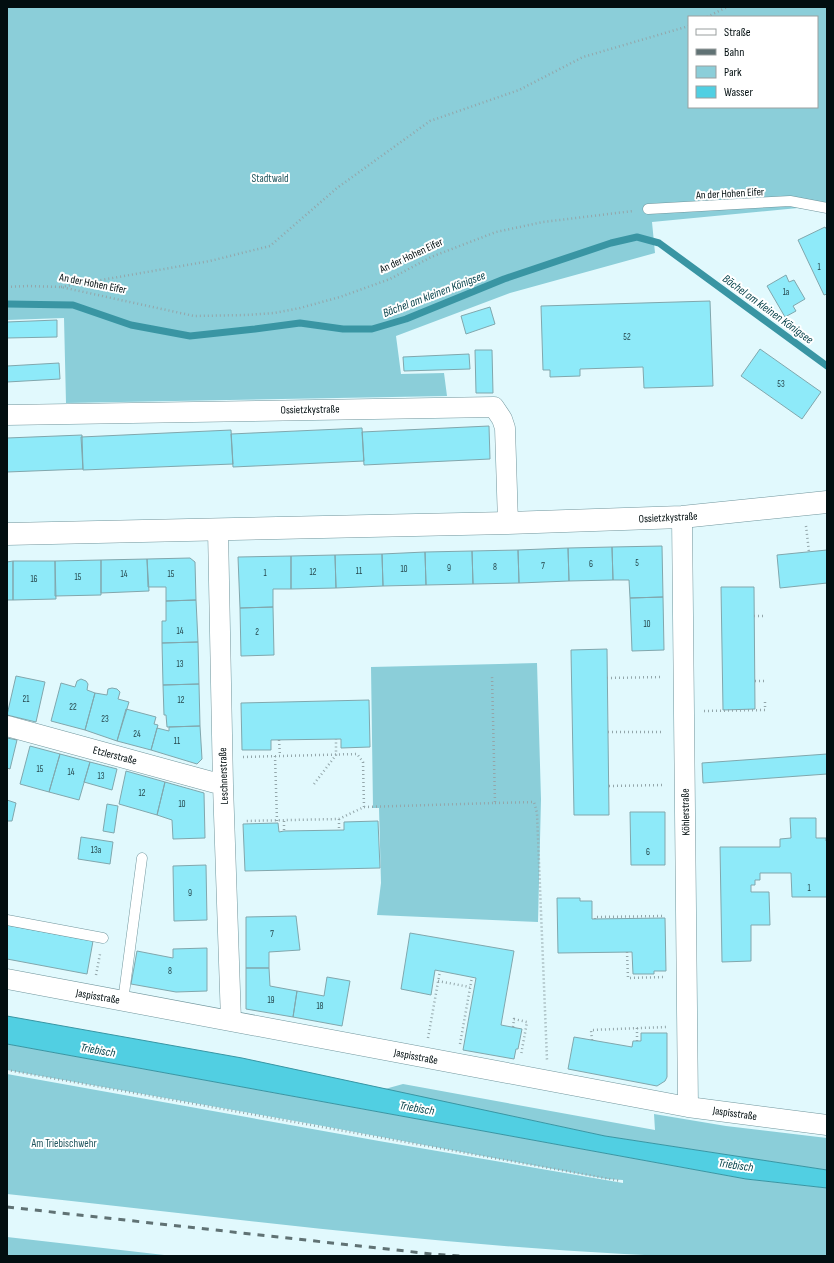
<svg xmlns="http://www.w3.org/2000/svg" width="834" height="1263" viewBox="0 0 834 1263" font-family="'Sofia Sans Condensed',sans-serif">
<style>
.green{fill:#8bced9;fill-rule:evenodd}
.water{fill:#51cfe2;stroke:#3995a3}
.lines{fill:none;stroke-linecap:round;stroke-linejoin:round}
.stream{stroke:#3995a3;stroke-width:7}
.building{fill:#8eeaf9;stroke:#81a7ad}
.service-casing{stroke:#71969d;stroke-width:11}
.minor-casing{stroke:#71969d;stroke-width:21}
.secondary-casing{stroke:#71969d;stroke-width:23}
.path{stroke:#93a6aa;stroke-width:2.5;stroke-dasharray:1 3;stroke-linecap:butt}
.service{stroke:#fff;stroke-width:10}
.minor{stroke:#fff;stroke-width:20}
.secondary{stroke:#fff;stroke-width:22}
.rail{stroke:#607274;stroke-width:3;stroke-dasharray:7 7;stroke-linecap:butt}
.labels{text-anchor:middle;stroke-width:4;stroke-linejoin:round;paint-order:stroke}
.number-label{font-size:9px;fill:#25454a}
.park-label{font-size:11px;fill:#21565e;stroke:#fff}
.street-label{font-size:11px;fill:#020e10;stroke:#fff}
.water-label{font-size:12px;font-style:italic;fill:#08434b;stroke:#fff}
</style>
<rect width="100%" height="100%" fill="#e1f9fd"/>
<path class="green" d="M7,7H827V211L798,208L652,222L655,253L510,293L396,336L401,374L444,373L447,396L66,403L64,318L7,320ZM689,17H817V107H689Z
M537,663L541,799L538,922L377,915L381,883L379,808H373L371,667Z
M7,1044L746,1179L827,1188V1256C760,1256 692,1258 624,1254C418,1243 212,1216 7,1194V1074L379,1141L623,1183V1180L607,1179L312,1124L7,1070Z
M403,1084L655,1130L654,1114L726,1126L827,1138V1170L605,1136L385,1089Z
M7,1237L173,1256H7Z"/>
<path class="water" d="M7,1016L242,1058L605,1136L827,1170V1188L746,1179L7,1044Z"/>
<g class="lines">
<path class="stream" d="M7,304L73,305L131,325L190,336L255,329L300,323L343,329H372L406,319L504,279L611,243L637,237L659,243L827,366"/>
</g>
<path class="building" d="M825,227L827,230V294L824,295L798,240Z
M786,275L789,282L794,280L805,299L793,306L796,311L785,317L767,286Z
M710,301L713,386L644,388L643,367L580,369V376L550,377V370H543L541,306Z
M490,307L495,324L466,334L461,316Z
M57,320V337L7,338V322Z
M760,349L821,392L802,419L741,376Z
M475,350H492L493,393H476Z
M469,354L470,369L404,371L403,357Z
M59,363L60,379L7,382V366Z
M489,426L490,459L364,465L362,432Z
M362,428L364,461L233,467L231,434Z
M231,430L233,464L83,470L81,437Z
M82,435L83,469L7,472V438Z
M662,546L663,597L630,598L629,580H613L612,547Z
M612,547L613,580L569,581L568,548Z
M568,548L569,581L519,583L518,550Z
M518,550L519,583L473,584L472,551Z
M827,550V583L780,588L777,555Z
M472,551L473,584L426,585L425,552Z
M425,552L426,585L383,586L382,554Z
M382,554L383,586L336,588L335,555Z
M335,555L336,588L291,589V556Z
M291,556V589H273V607L240,608L238,557Z
M190,558L195,562L196,600L166,601V587H148L147,559Z
M147,559L149,591L101,593V560Z
M101,560V595L55,596V561Z
M13,561H55L56,599L13,600Z
M13,561V600H7V562Z
M721,587H754L755,709L723,710Z
M663,597L664,650L632,651L630,598Z
M196,600L198,642L162,643V621H166V601Z
M273,607L274,655L241,656L240,608Z
M198,642L199,684L163,685L162,643Z
M607,649L609,815H574L571,650Z
M16,676L45,682L36,722L7,715Z
M81,679L86,681L88,684L87,690L95,693L85,730L51,721L61,683L75,687L77,681Z
M199,684L200,726L167,727L166,715H164L163,685Z
M112,688L117,689L120,692L118,699L129,702L117,741L85,730L95,693L107,695L108,689Z
M369,700L370,747L341,748V739L271,740V750H242L241,703Z
M126,709L156,717L154,724L158,725L151,750L117,741Z
M200,726L202,759L197,764L151,750L157,728L169,731V727Z
M7,738L17,740L10,769L7,768Z
M30,746L60,754L49,792L20,784Z
M60,754L90,762L79,800L49,792Z
M827,754V774L703,783L702,763Z
M90,762L117,769L112,790L84,782Z
M126,771L165,782L157,815L119,804Z
M165,782L204,793L205,838L173,839L172,820L157,815Z
M7,800L16,803L12,821H7Z
M107,804L118,806L114,833L103,831Z
M630,812H665V865H631Z
M790,818H816V838H826V841H827V897H792L791,873H760V880H755V885H751V892H769L770,925H751V961L722,962L720,847H780V839L791,838Z
M378,821L380,868L245,871L243,824L278,823L279,832L284,831L344,830V822Z
M81,837L113,842L110,864L78,859Z
M206,865L207,920L174,921L173,866Z
M557,898H580V901H592V919L665,918L666,971H654V974H633L632,952L558,953Z
M296,916L300,950L269,952V968H246V917Z
M7,925L93,941L87,974L7,959Z
M410,933L514,951L501,1025L522,1029L518,1049H516L514,1059L463,1050L476,978L435,970L431,995L401,989Z
M207,948V991L176,992L131,984L137,951L173,958V949Z
M246,968H269L270,986L297,991L293,1017L246,1009Z
M327,977L350,981L342,1026L293,1017L297,991L324,996Z
M641,1033H667V1077L665,1081L657,1086L568,1069L574,1037L632,1047L633,1041H641Z"/>
<g class="lines">
<defs>
<path id="service" d="M648,209L790,201L827,208
M7,920L103,938
M123,1001L142,858"/>
<path id="minor" d="M7,415L494,407L502,419L505,428L508,523
M682,517L688,1107
M218,530L223,785L231,1021
M7,726L223,785
M7,979L688,1107L827,1125"/>
<path id="secondary" d="M7,534L508,523L682,517L827,502"/>
</defs>
<use href="#service" class="service-casing"/>
<use href="#minor" class="minor-casing"/>
<use href="#secondary" class="secondary-casing"/>
<path class="path" d="M707,17L727,7
M7,287L27,286L61,287L194,316L247,315L274,313L300,308L340,297L390,279L431,257L496,232L543,222L633,211
M61,287L210,261L270,246L337,188L430,121L519,90L583,57L689,26
M806,526L809,552
M754,616H764
M607,678L663,677
M755,681H765
M704,711L765,710V700
M608,732H663
M279,740L280,756
M275,756L277,821
M243,757L357,754L363,762L364,807L339,819L245,821
M314,784L336,755V739
M609,786L664,785
M495,803L534,802L537,813L547,1060
M364,807L495,803L492,676
M339,819V830
M284,821V831
M595,919V917L665,916
M627,952L628,978L665,977
M96,975L100,954
M438,981L470,987
M513,1027L514,1019L527,1022L521,1055
M637,1028V1041
M428,1038L440,971
M592,1040L591,1030L667,1027
M460,1044L472,977
M7,1070L621,1181"/>
<use href="#service" class="service"/>
<use href="#minor" class="minor"/>
<use href="#secondary" class="secondary"/>
<path class="rail" d="M7,1207L432,1254L461,1256"/>
</g>
<g class="labels">
<g class="number-label">
<text x="819" y="270">1</text>
<text x="786" y="295">1a</text>
<text x="627" y="340">52</text>
<text x="781" y="387">53</text>
<text x="637" y="566">5</text>
<text x="591" y="567">6</text>
<text x="543" y="569">7</text>
<text x="495" y="570">8</text>
<text x="449" y="571">9</text>
<text x="404" y="572">10</text>
<text x="359" y="574">11</text>
<text x="313" y="575">12</text>
<text x="265" y="576">1</text>
<text x="124" y="577">14</text>
<text x="171" y="577">15</text>
<text x="78" y="580">15</text>
<text x="34" y="582">16</text>
<text x="647" y="627">10</text>
<text x="180" y="634">14</text>
<text x="257" y="635">2</text>
<text x="180" y="667">13</text>
<text x="26" y="702">21</text>
<text x="181" y="703">12</text>
<text x="73" y="710">22</text>
<text x="105" y="722">23</text>
<text x="137" y="737">24</text>
<text x="177" y="744">11</text>
<text x="40" y="772">15</text>
<text x="71" y="775">14</text>
<text x="101" y="779">13</text>
<text x="142" y="796">12</text>
<text x="182" y="807">10</text>
<text x="96" y="853">13a</text>
<text x="648" y="855">6</text>
<text x="809" y="891">1</text>
<text x="190" y="896">9</text>
<text x="272" y="937">7</text>
<text x="170" y="974">8</text>
<text x="271" y="1003">19</text>
<text x="320" y="1009">18</text>
</g>
<g class="park-label">
<text x="270" y="182">Stadtwald</text>
<text x="64" y="1147">Am Triebischwehr</text>
</g>
<g class="street-label">
<text transform="translate(730 193) rotate(-3)" y="4">An der Hohen Eifer</text>
<text transform="translate(411 255) rotate(-25)" y="4">An der Hohen Eifer</text>
<text transform="translate(93 283) rotate(11)" y="4">An der Hohen Eifer</text>
<text transform="translate(310 409) rotate(-1)" y="4">Ossietzkystraße</text>
<text transform="translate(668 517) rotate(-3)" y="4">Ossietzkystraße</text>
<text transform="translate(115 755) rotate(15)" y="4">Etzlerstraße</text>
<text transform="translate(223 776) rotate(-92)" y="4">Leschnerstraße</text>
<text transform="translate(685 812) rotate(-91)" y="4">Köhlerstraße</text>
<text transform="translate(98 996) rotate(10)" y="4">Jaspisstraße</text>
<text transform="translate(416 1056) rotate(11)" y="4">Jaspisstraße</text>
<text transform="translate(735 1113) rotate(8)" y="4">Jaspisstraße</text>
</g>
<g class="water-label">
<text transform="translate(434 294) rotate(-21)" y="4">Bächel am kleinen Königsee</text>
<text transform="translate(768 309) rotate(36)" y="4">Bächel am kleinen Königsee</text>
<text transform="translate(98 1050) rotate(10)" y="4">Triebisch</text>
<text transform="translate(417 1108) rotate(10)" y="4">Triebisch</text>
<text transform="translate(736 1165) rotate(8)" y="4">Triebisch</text>
</g>
</g>
<rect width="834" height="1263" fill="none" stroke="#020e10" stroke-width="16"/>
<rect x="688" y="16" width="130" height="92" fill="#ffffff" stroke="#9a9f9f"/>
<rect x="696" y="29" width="20" height="6" fill="#ffffff" stroke="#9a9f9f"/>
<text x="724" y="36" font-size="12" fill="#020e10">Straße</text>
<rect x="696" y="49" width="20" height="6" fill="#607274" stroke="#9a9f9f"/>
<text x="724" y="56" font-size="12" fill="#020e10">Bahn</text>
<rect x="696" y="66" width="20" height="12" fill="#8bced9" stroke="#9a9f9f"/>
<text x="724" y="76" font-size="12" fill="#020e10">Park</text>
<rect x="696" y="86" width="20" height="12" fill="#51cfe2" stroke="#9a9f9f"/>
<text x="724" y="96" font-size="12" fill="#020e10">Wasser</text>
</svg>
